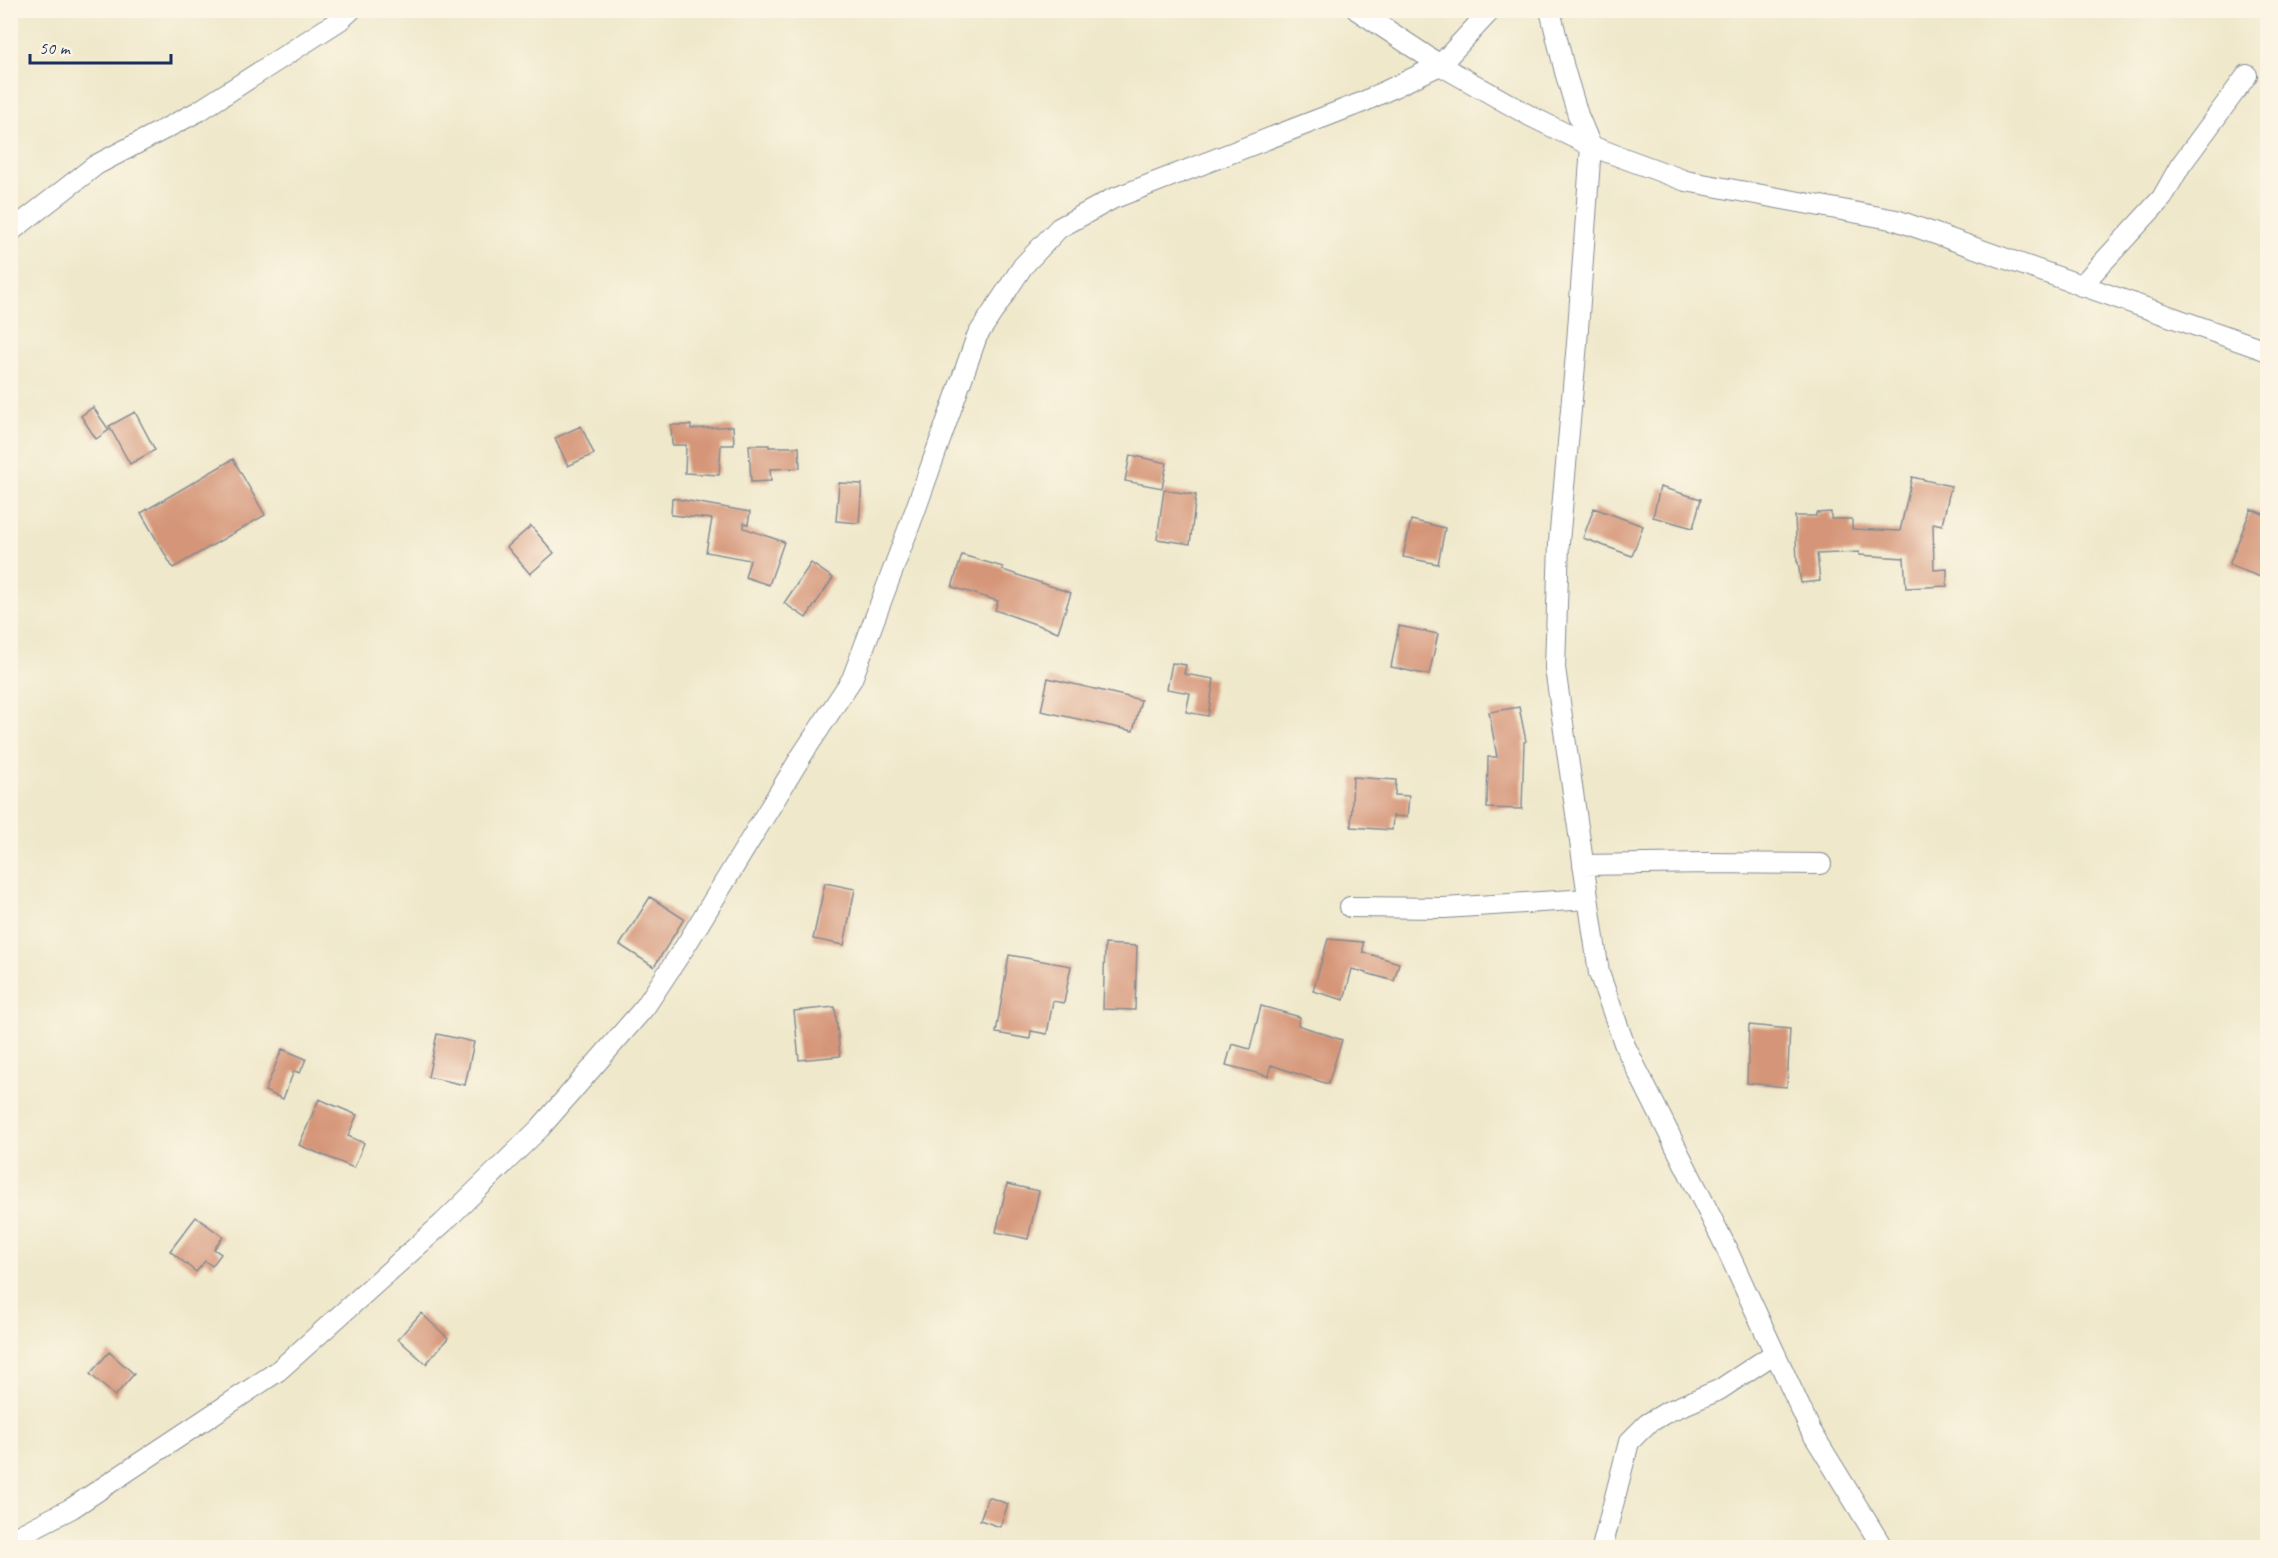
<svg xmlns="http://www.w3.org/2000/svg" width="2278" height="1558" viewBox="0 0 2278 1558" font-family="Caveat,sans-serif">
<style>
.building{fill:#d59578}
.lines{fill:none;stroke-linecap:round;stroke-linejoin:round}
.street-casing{stroke:#858c94;stroke-width:22}
.street{stroke:#fff;stroke-width:20}
</style>
<rect width="100%" height="100%" fill="#fcf5e5"/>
<filter id="ink" filterUnits="userSpaceOnUse"><feTurbulence type="fractalNoise" baseFrequency=".0167" numOctaves="2"/><feDisplacementMap in="SourceGraphic" scale="12" xChannelSelector="R" yChannelSelector="G"/><feConvolveMatrix kernelMatrix="1 2 1 2 8 2 1 2 1" color-interpolation-filters="sRGB"/></filter>
<filter id="wash" filterUnits="userSpaceOnUse"><feTurbulence type="fractalNoise" baseFrequency=".008" numOctaves="4" result="noise"/><feDisplacementMap in="SourceGraphic" scale="24" xChannelSelector="R" yChannelSelector="G"/><feGaussianBlur stdDeviation="1.35" result="paint"/><feColorMatrix in="noise" values="0 0 0 0 0 0 0 0 0 0 0 0 0 0 0 0 0 1.4 0 .05"/><feComposite in="paint" operator="in"/></filter>
<g filter="url(#wash)">
<rect width="100%" height="100%" fill="#efe8cb"/>
<g id="blocks">
<path class="building" d="M93,407L109,430L96,439L81,416Z
M135,412L155,450L130,464L109,426Z
M671,425H691V429L733,426L734,445H721L719,475L685,473L686,445H672Z
M581,426L594,454L568,466L555,438Z
M749,445H769V447H799L800,468L770,469L771,481L751,482Z
M1130,455L1167,463L1162,488L1125,481Z
M233,459L265,515L173,568L141,513Z
M1912,477L1951,486L1942,525L1933,523L1934,570L1947,569V586L1906,588L1904,558L1859,555V552L1817,554L1820,581L1801,583L1798,562H1797L1795,516H1816V513L1831,512V519H1852V529L1900,531Z
M839,483L862,484L859,523L836,521Z
M1660,487L1701,499L1693,528L1653,517Z
M1164,490L1196,495L1190,544L1157,539Z
M672,498L750,512L748,524L744,523V528L784,542L769,585L745,577L750,560L706,552L712,519L671,515Z
M1594,508L1643,526L1632,556L1583,538Z
M2251,509L2268,516V580L2229,565Z
M1411,520L1445,528L1438,564L1403,557Z
M531,526L554,553L530,574L507,547Z
M962,555L1003,567V570L1071,593L1058,632L995,610L998,601L952,587Z
M811,563L833,578L806,618L784,603Z
M1399,626L1438,634L1429,675L1391,667Z
M1172,663L1186,665L1184,674L1214,679L1208,716L1186,712L1190,693L1167,689Z
M1048,678L1141,700L1133,731L1041,711Z
M1519,707L1526,741L1524,742L1522,809L1487,808L1488,757H1497L1489,712Z
M1353,777L1396,780L1395,795L1409,796L1407,817L1393,816L1392,830L1351,827Z
M825,883L855,889L844,945L813,939Z
M650,897L684,919L654,967L620,945Z
M1328,939L1363,942V952L1399,963L1394,981L1352,969L1344,1000L1313,991Z
M1105,944L1137,946L1135,1010L1103,1009Z
M1009,955L1071,966L1064,1003L1053,1001L1047,1034L1031,1031L1030,1039L996,1033Z
M1261,1006L1300,1017L1298,1025L1342,1040L1328,1084L1271,1065L1268,1076L1226,1065L1232,1044L1250,1049Z
M835,1007L840,1056L799,1060L794,1011Z
M1749,1025L1790,1029L1787,1087L1747,1083Z
M437,1034L474,1042L465,1085L428,1077Z
M282,1049L306,1059L300,1073L294,1071L283,1099L265,1091Z
M319,1099L357,1115L348,1136L364,1143L354,1168L299,1145Z
M1007,1184L1039,1191L1028,1239L996,1232Z
M196,1217L223,1237L214,1249L221,1254L212,1266L205,1261L196,1272L170,1251Z
M421,1313L448,1338L426,1364L398,1339Z
M109,1352L134,1374L115,1396L90,1374Z
M988,1497L1008,1504L1000,1527L980,1520Z"/>
</g>
</g>
<g filter="url(#ink)">
<use href="#blocks" fill-opacity="0" stroke="#858c94" stroke-width="1.5"/>
<g class="lines">
<defs>
<path id="street" d="M1357,10L1440,65L1530,116L1591,146L1686,181L1896,220L2268,351
M1550,10L1565,72L1578,115L1591,146L1577,343L1559,542L1555,668L1599,973L1625,1046L1722,1239L1811,1431L1883,1548
M10,232L96,165L199,111L340,20L351,10
M2081,286L2162,198L2180,166L2247,75
M1583,865L1708,863L1821,864
M1350,907L1444,908L1588,899
M10,1540L72,1508L278,1371L443,1223L540,1128L645,1007L686,945L802,755L852,679L915,511L977,336L1023,266L1059,228L1112,199L1363,102L1440,65L1491,10
M1602,1548L1629,1442L1647,1424L1667,1412L1719,1390L1775,1353"/>
</defs>
<use href="#street" class="street-casing"/>
<use href="#street" class="street"/>
</g>
</g>
<rect width="2278" height="1558" fill="none" stroke="#fcf5e5" stroke-width="36"/>
<path d="M30 54v9h141v-9" fill="none" stroke="#1b2f5e" stroke-width="3"/>
<text x="39" y="54" font-size="18" fill="#1b2f5e" stroke="#fcf5e5" stroke-width="4.5" paint-order="stroke">50 m</text>
</svg>
